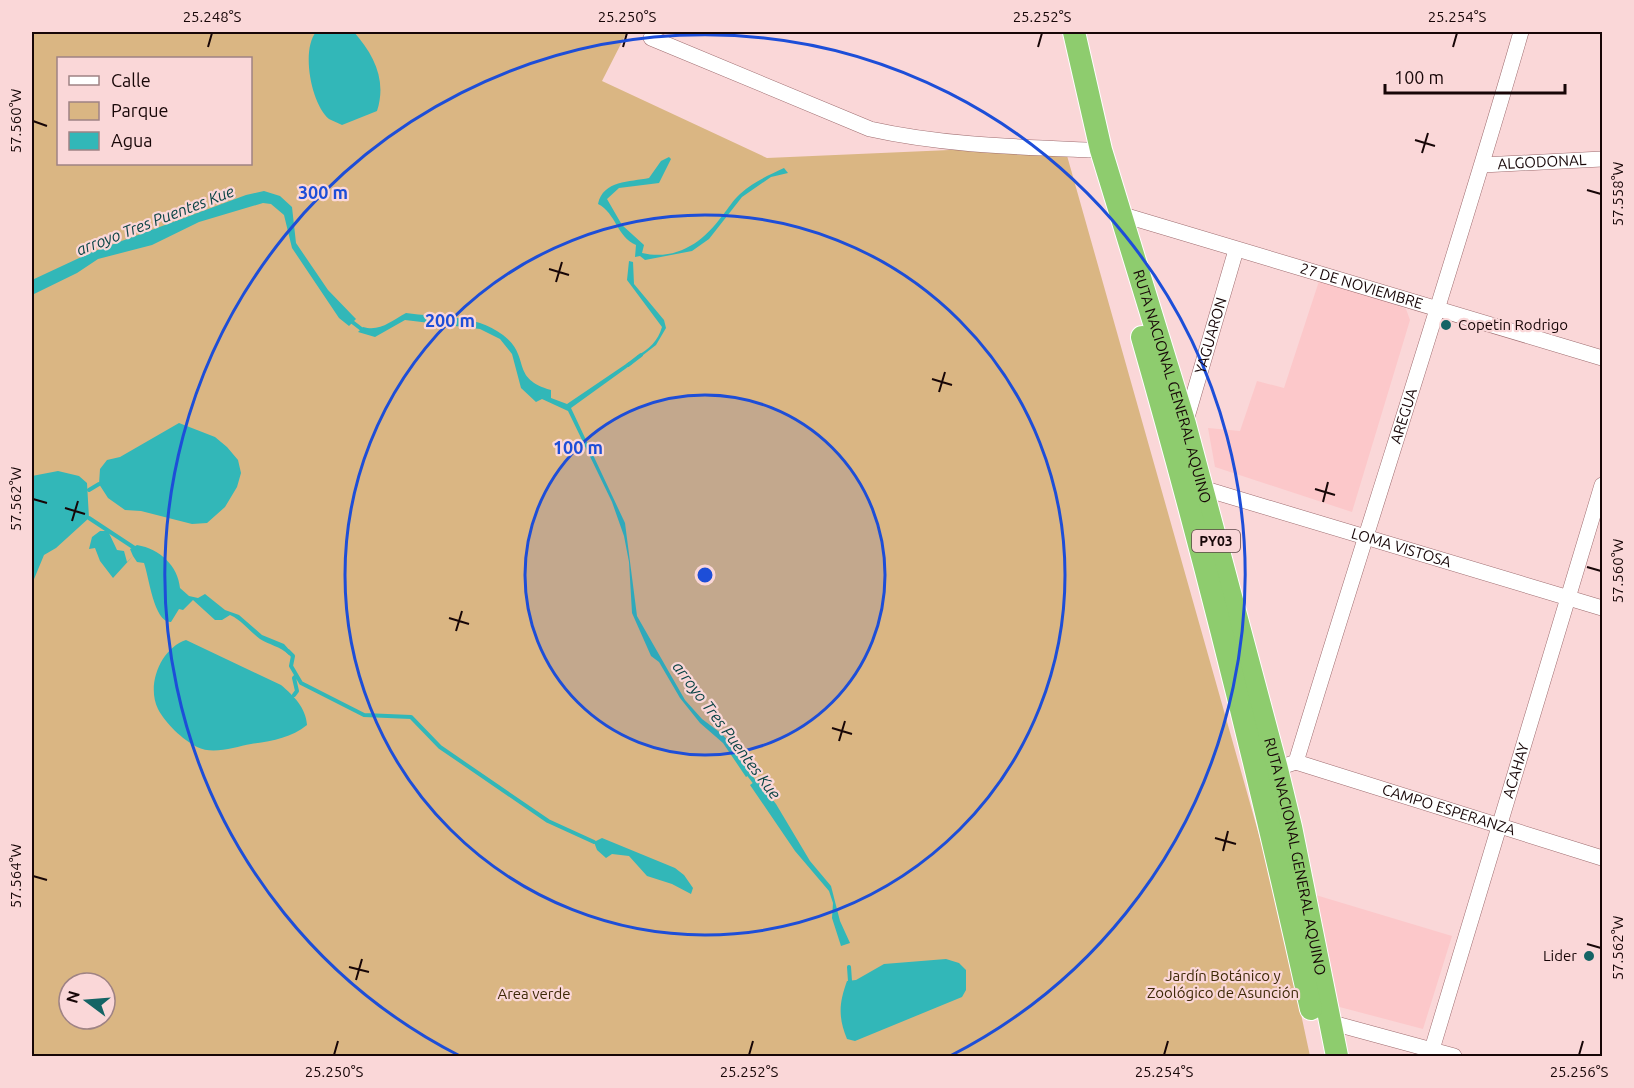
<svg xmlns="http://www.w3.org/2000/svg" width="1634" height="1088" viewBox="0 0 1634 1088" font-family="Ubuntu,sans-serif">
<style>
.built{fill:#fcc8ca}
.green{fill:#dab683;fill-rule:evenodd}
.water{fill:#32b7b8}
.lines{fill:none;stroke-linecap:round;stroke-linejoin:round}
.stream{stroke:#32b7b8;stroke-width:4}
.minor-casing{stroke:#9e6c6f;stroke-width:16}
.highway-casing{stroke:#fff;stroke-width:24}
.minor{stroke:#fff;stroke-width:15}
.highway{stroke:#8ecc6e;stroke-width:22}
.ticks{fill:none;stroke:#170607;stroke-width:2}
.ring{fill:none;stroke:#1d4ed8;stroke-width:3}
.poi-dot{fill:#156465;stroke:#fad7d8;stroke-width:2}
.labels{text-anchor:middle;stroke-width:4.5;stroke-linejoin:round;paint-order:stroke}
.shield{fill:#fad7d8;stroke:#5b4546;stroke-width:1.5}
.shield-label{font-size:14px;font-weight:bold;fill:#170607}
.street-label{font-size:15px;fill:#170607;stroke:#fad7d8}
.poi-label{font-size:15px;fill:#170607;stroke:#fad7d8;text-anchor:start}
.park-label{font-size:15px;fill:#3d2806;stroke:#fad7d8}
.water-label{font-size:16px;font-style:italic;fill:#0a4445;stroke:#fad7d8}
.centre{fill:#1d4ed8;stroke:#fad7d8;stroke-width:3}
.ring-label{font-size:18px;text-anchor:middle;font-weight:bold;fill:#1d4ed8;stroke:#fad7d8;stroke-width:4.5;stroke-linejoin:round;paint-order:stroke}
.neatline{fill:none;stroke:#170607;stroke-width:2}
.ticks-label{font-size:15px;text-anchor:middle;fill:#170607}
</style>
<rect width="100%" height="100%" fill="#fad7d8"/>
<path class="built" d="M1321,275L1406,309L1410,320L1352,512L1215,467L1208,428L1240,431L1257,381L1284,388Z
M1309,893L1452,936L1423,1029L1332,1005Z"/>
<path class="green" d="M32,32H627L602,81L767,158L1064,145L1274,888L1310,1056H32ZM58,58H250V164H58ZM69,983H105V1019H69Z"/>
<path class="water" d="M316,32H354C374,55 387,80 377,111L342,125C338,123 333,121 329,119C311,104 301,50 316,32Z
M669,157L671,159L659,183L619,188L607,199L622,225L644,245L642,253C677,261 703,242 722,216C728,209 733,200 740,194C753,182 769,175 784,168L788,173L771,177L742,197L709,239L692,251L645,260L640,256L635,257L636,245C617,237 616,213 598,204C603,180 630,182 649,178L661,161Z
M264,191L280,196L292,207L296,243L328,290L356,319L349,326L339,318L292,248L284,215L271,204L263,203L199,222L152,245L98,259L77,273L32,295V280L92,252L246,195Z
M629,261L633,262L634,284L664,320L666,328L656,345L638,359L637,356C649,349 658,341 662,327L627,280Z
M406,313C438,318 474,313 503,335C532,357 509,378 551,390V398L567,404L629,362L632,364L571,408L625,523L637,616L685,700L702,719L722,734L741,756L751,774L746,777L723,743L700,723L680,698L659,662L651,656L632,613L629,562L624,536L612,502L568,411L542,399L536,402L521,388L512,354L500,339L480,329L405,320L375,337L358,332L363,327C380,332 391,321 406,313Z
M179,423L215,437L227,447L238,460L241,473L237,487L225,507L207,523L192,524L141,511L125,510L108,498L99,484L100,469L107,460L120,457Z
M58,471L79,476L87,483L89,518L56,548L44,555L32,584V476Z
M100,531H108L117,550L124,551L127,562L133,556L130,549L137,545C160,549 178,566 180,588L189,596L198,598L205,594L225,610L239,615L262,635L284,644L292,653L289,655C280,646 269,645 260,639C249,631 243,621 230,615L222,620H215L193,600L183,610L179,609L171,622C154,623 149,577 144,563L137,562L133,556L113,578L100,561L95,548L89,549L92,537Z
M186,640L281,685C294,696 306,708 307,725C291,738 272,741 251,744C235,747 213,755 197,747C183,740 165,723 158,709C146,685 161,648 186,640Z
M757,780L776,804L810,861L831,886L840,921L850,943L841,946L832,918L833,903L829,891L795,851L750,785Z
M602,838L675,868L684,875L693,888L691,894L672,884L647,876L629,856L612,854L606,858L597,850L594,842Z
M946,959L959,963L966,970V990L962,997L855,1041L847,1039C838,1017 839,1003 847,981L856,980L884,964Z"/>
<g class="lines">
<path class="stream" d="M351,321L364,331
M628,365L641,355
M89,490L99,484
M89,518L136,549
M288,651L293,656L291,666L301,683L364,715L411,717L440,747L548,821L594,842
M294,695L297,691L294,678L296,676
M746,771L756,784
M849,967L850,981"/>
<defs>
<g id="minor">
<path d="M651,38L870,129C941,145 1016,147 1089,150"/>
<path id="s1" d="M1482,165L1602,159"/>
<path id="s2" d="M1120,214L1602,358"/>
<path id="s3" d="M1185,424L1236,250"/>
<path id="s4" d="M1202,488L1602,608"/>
<path id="s5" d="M1296,762L1602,858"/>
<path id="s6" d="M1270,771L1296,762C1370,518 1450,277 1521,32"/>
<path d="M1329,1022L1454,1056"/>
<path id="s7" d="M1430,1056L1602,485"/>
</g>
<g id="highway">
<path id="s8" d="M1074,32L1101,150L1185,424L1277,769L1291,827L1337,1056"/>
<path d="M1142,337C1206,560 1261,783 1311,1009"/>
</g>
</defs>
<use href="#minor" class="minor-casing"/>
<use href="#highway" class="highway-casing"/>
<use href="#minor" class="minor"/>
<use href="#highway" class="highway"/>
</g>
<path class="ticks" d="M208,47L212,33M623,47L627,33M1038,47L1042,33M1453,47L1457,33M33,121L47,126M1415,140L1435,146M1422,153L1428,133M1587,190L1601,194M549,269L569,275M556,282L562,262M932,379L952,385M939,392L945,372M1315,489L1335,495M33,499L47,503M1323,502L1328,482M65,508L85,514M72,521L78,501M1587,567L1601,571M449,618L469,624M456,631L462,611M832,728L852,734M839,741L845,721M1215,838L1236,844M1223,851L1228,831M33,876L47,880M1587,944L1601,948M349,967L369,972M356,980L362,959M334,1055L338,1041M749,1055L753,1041M1164,1055L1168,1041M1579,1055L1583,1041"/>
<circle cx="705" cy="575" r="180" fill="#1d4ed8" fill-opacity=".12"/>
<g class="ring">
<circle cx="705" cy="575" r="180"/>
<circle cx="705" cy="575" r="360"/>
<path d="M460 1056A540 540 0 1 1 950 1056"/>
</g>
<g class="poi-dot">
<circle cx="1446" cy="325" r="6"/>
<circle cx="1589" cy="956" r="6"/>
</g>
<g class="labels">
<rect class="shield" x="1192" y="530" width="48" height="22" rx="4.5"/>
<g class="shield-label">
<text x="1216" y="546">PY03</text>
</g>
<g class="street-label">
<text dy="5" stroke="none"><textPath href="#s1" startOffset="60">ALGODONAL</textPath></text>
<text dy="5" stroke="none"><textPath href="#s2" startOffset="252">27 DE NOVIEMBRE</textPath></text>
<text dy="5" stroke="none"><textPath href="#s3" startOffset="92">YAGUARON</textPath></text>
<text dy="5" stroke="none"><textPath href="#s8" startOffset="368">RUTA NACIONAL GENERAL AQUINO</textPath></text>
<text dy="5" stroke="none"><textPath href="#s6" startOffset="390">AREGUA</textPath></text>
<text dy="5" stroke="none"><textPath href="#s4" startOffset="208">LOMA VISTOSA</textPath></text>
<text dy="5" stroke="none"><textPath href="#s7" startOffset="298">ACAHAY</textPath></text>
<text dy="5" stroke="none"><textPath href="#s5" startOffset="160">CAMPO ESPERANZA</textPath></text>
<text dy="5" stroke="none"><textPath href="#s8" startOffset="854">RUTA NACIONAL GENERAL AQUINO</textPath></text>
</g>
<g class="poi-label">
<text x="1458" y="330">Copetin Rodrigo</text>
<text x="1577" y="961" text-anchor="end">Lider</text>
</g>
<g class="park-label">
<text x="1223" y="981">Jardín Botánico y<tspan x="1223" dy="17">Zoológico de Asunción</tspan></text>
<text x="534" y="999">Area verde</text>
</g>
<g class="water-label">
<text transform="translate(155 220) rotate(-21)" y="6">arroyo Tres Puentes Kue</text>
<text transform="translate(727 730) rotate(53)" y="6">arroyo Tres Puentes Kue</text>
</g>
</g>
<circle cx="705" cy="575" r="9" class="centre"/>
<g class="ring-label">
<text x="323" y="199">300 m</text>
<text x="450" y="327">200 m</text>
<text x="578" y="454">100 m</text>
</g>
<rect width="1634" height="1088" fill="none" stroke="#fad7d8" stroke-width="66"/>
<rect x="57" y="57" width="195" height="108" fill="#fad7d8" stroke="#9f8384" stroke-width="1.5"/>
<rect x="69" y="76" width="30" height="9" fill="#ffffff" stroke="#9f8384" stroke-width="1.5"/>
<text x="111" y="87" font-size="18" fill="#170607">Calle</text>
<rect x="69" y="102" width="30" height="18" fill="#dab683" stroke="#9f8384" stroke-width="1.5"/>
<text x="111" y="117" font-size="18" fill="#170607">Parque</text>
<rect x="69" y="132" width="30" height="18" fill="#32b7b8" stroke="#9f8384" stroke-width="1.5"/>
<text x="111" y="147" font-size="18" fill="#170607">Agua</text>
<g transform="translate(87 1001) rotate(286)"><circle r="28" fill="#fad7d8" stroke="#9f8384" stroke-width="1.5"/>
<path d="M0-4.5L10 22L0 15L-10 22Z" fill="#156465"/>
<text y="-9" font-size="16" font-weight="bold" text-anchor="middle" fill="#170607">N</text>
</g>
<path d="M1385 84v9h180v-9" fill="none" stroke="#170607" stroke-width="3"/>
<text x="1394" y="84" font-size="18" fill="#170607" stroke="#fad7d8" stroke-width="4.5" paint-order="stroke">100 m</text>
<rect x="33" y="33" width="1568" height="1022" class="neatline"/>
<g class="ticks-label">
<text x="212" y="22">25.248°S</text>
<text x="627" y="22">25.250°S</text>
<text x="1042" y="22">25.252°S</text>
<text x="1457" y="22">25.254°S</text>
<text transform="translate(16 121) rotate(-90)" y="5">57.560°W</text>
<text transform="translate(1618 194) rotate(-90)" y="5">57.558°W</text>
<text transform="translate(16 499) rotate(-90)" y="5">57.562°W</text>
<text transform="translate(1618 571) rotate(-90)" y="5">57.560°W</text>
<text transform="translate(16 876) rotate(-90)" y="5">57.564°W</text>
<text transform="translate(1618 948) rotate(-90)" y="5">57.562°W</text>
<text x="334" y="1077">25.250°S</text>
<text x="749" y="1077">25.252°S</text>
<text x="1164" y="1077">25.254°S</text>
<text x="1579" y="1077">25.256°S</text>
</g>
</svg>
